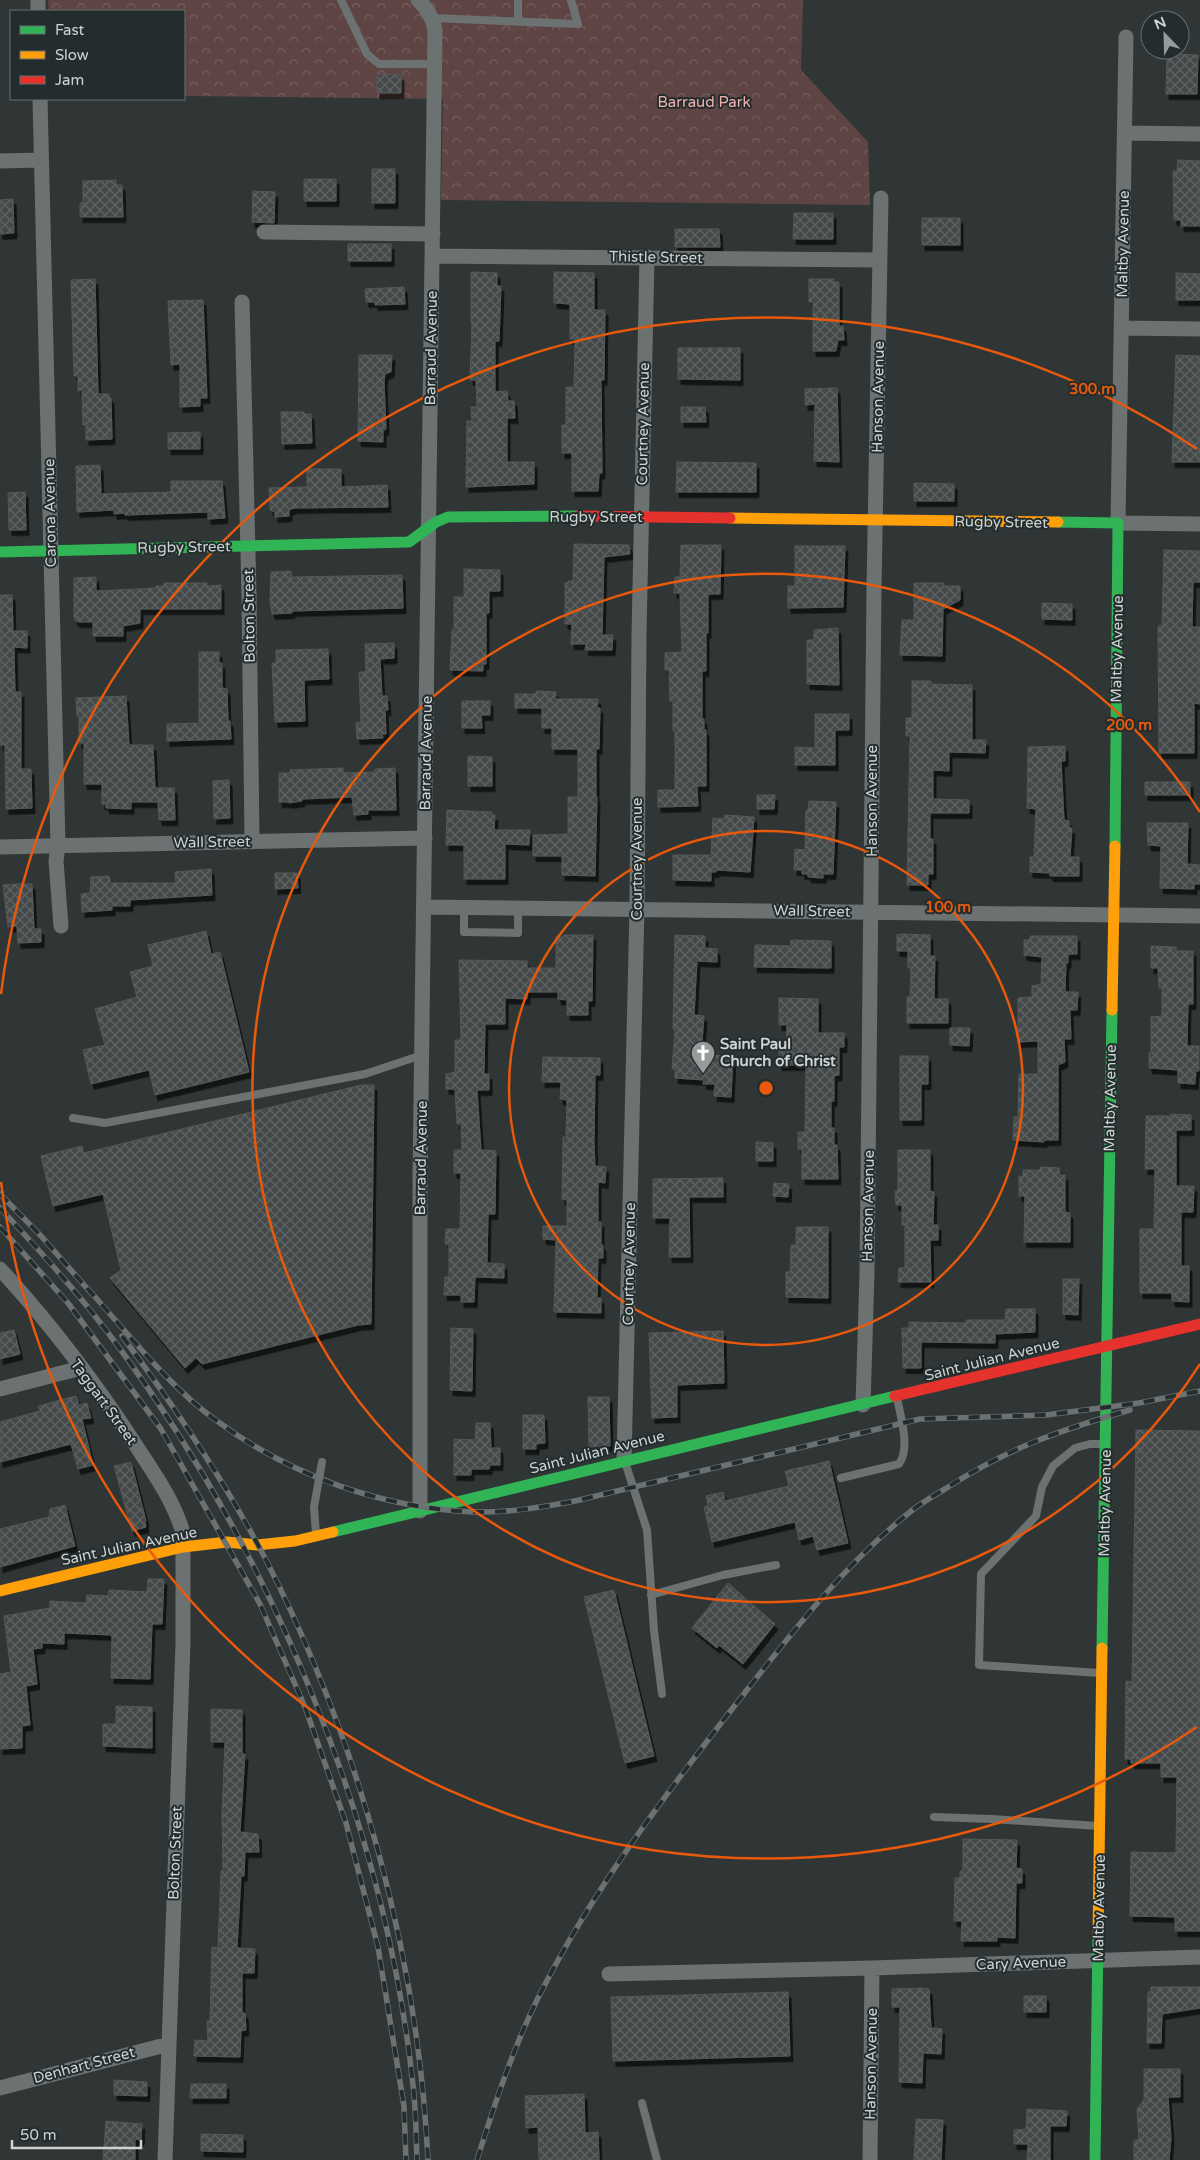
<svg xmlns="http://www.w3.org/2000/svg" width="1200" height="2160" viewBox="0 0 1200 2160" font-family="'Varela Round',sans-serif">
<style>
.park{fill:url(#park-crowns)}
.building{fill:url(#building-cross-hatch);stroke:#535858;filter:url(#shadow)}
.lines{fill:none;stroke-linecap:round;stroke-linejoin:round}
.lane{stroke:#6c7171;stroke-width:8}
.street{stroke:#6c7171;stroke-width:15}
.fast{stroke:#30b455;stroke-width:11}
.slow{stroke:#ff9f0a;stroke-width:11}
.jam{stroke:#e5322d;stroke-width:11}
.rail-casing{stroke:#6c7171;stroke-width:5.5}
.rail{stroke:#242d2d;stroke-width:4;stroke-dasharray:11;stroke-linecap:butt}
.ring{fill:none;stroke:#e8590c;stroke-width:2.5}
.labels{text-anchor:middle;stroke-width:4;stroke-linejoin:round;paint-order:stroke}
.park-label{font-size:15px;fill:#f2b0ad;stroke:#242d2d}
.street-label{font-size:15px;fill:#cdd3d3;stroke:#242d2d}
.poi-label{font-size:15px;font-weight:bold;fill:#cdd3d3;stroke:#242d2d;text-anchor:start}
.centre{fill:#e8590c;stroke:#242d2d;stroke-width:2.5}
.ring-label{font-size:15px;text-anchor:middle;font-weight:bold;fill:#e8590c;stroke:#242d2d;stroke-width:4;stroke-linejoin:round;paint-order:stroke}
</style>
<defs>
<pattern id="park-crowns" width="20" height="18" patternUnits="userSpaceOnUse" patternTransform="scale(1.25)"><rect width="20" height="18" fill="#5e4544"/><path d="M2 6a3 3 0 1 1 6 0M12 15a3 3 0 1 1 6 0" fill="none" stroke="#745f5e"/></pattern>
<pattern id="building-cross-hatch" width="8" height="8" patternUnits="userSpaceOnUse" patternTransform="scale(1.25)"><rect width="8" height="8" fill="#454a4a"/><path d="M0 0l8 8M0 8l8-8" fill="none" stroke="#5f6363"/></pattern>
<filter id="shadow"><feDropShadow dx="3" dy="5.5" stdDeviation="0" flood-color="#0009"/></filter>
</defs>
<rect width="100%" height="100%" fill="#303535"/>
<path class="park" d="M48,0H817H803L801,70L868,142L870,205L441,200L443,99L184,96V11H49Z"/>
<path class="building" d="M1167,54L1198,55L1197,94H1166Z
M377,74L401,75V93H377Z
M1178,160L1200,161V226H1181V220H1174L1173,171H1177Z
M372,169H395V203H372Z
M304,179H336V201H304Z
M116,180V185H122L123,217H80V203H83V181Z
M253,191L275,192L274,223L252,222Z
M13,199L14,233L0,234V200Z
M794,213H833V239H793Z
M922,218H960V245H922Z
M675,229H719L720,247H675Z
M348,244H391V261H348Z
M471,272L497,273V286H501L499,341H495V392L507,391L508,401H514L515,418H507V462H534V484L466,487L467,421H472L471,407H477L476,380H470L472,323H471Z
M554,272L594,273V310H605L604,380H601L602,473L599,474L598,491H572V453H562V425H566V387H574L575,339H570V304L554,303Z
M1176,273L1200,274V300H1176Z
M95,279L98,394H109V398H111L112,439L86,440V425H83L82,390L78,391V376H74L71,280Z
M809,279H834V282H839V326H843L844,340H838L836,351H813V302H809Z
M404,287L405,304L375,305V302H366L365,289Z
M203,300L207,398H200V406L180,407V364L171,365L168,301Z
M678,348H740V380L678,379Z
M359,355H392L391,372L385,374L384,382L386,429L383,431V442L358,441Z
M1176,355L1200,356V462H1172Z
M837,388L839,462L814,461L815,404L805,405V389Z
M681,407H705L706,422H681Z
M281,412H304V414H311L312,443L282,444Z
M200,432V449H168V433Z
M677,462L756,463V492H676Z
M100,465L101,494L171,492V481H222L225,518L208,519V512L127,515H125V513L114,514V510L77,512L76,466Z
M307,469H341V487L387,485L388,507L294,508L289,510V516L275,517V512L270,510L269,488L307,487Z
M914,483L954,484V501H914Z
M25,492L26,530H9L8,493Z
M574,544L629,545L630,554L604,557L602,635H613L612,650H585L586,644H571L572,624H565V583H568V581H573Z
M681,545H721L720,594H708V633H706V671H702V719H704V730H706V786H697L698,806L658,807V790H675V731H673V701H670L669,670H665V653L682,652L680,593H674L675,577H680Z
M795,546H845L843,607L788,608V586H795Z
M1164,550L1200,551V582H1193L1192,627H1200V704L1194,703V753H1159L1158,626H1162Z
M464,569L500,570V591H489V613H486V664H483V671L450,670L452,630H454V597H464Z
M291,571L292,577L402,575L403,608L292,611V613L272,614L270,600L271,572Z
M96,577V591L156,588V586H164V583H207V586L221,585V609H140V623L123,626V636H93V622H79L76,621L74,618V578Z
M914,583H944V586H960V600L943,609L942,656L900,655L902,620H914Z
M0,595H12L13,631H27V648L14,647L15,692H21V769H31L32,808L6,809L5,745H0Z
M1042,603L1072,604V620L1042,619Z
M838,628L839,685L807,684V640H814V630Z
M394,643V658L380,659L382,696H387L388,710H385L386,734H382L383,738L357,739L356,723L361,722L359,672H366L365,644Z
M328,649L329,679L304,680L305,721L275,722L272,663H276V650Z
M199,652H219V663H222V688L227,689L228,721H230L231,739L167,741V724L199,723Z
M912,681H931V684L972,685V740H986L985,753L949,752V771L933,770V799L969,800V813H930V839H933V874H928V885H907L910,736H906V718H912Z
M536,691L556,692L555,699H598L597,708H600L599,749H596V797H597L595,876L562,875V856H533V835L568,834V797H578V749H552V728H542V708H515V694H536Z
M126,696L129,745H153L155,788H174L175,820H159L158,802H131V809L106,808V804H102V784H84V743H79V716H77L76,698Z
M462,701H490V715H481L482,728H462Z
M815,714H849V730H835V765H795V747L815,748Z
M1065,746V761H1061L1064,820L1069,821V828H1072L1070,857H1079V876H1050V873L1030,872V857H1034L1036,809L1027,808L1028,747Z
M468,756L492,757V786H468Z
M343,768V773L375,772V769L395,768L396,810H368V814L354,815L352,797L302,799V801L289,803V802H279V773H290V770Z
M229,780L230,818L214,819L213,781Z
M1145,782H1190V795H1145Z
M757,795H775L774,809H757Z
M809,801L836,802L833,874H823V878L808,877V874H802V870H794L795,849L805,850L806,810H808Z
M447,810L492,812V815H495L494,830H530L529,845L505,844V879H464V845H446Z
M725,815L754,817L750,872L716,870V872H711V881L673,880V855H711L713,818L724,819Z
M1147,823H1188L1187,864L1200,865V884H1194V889L1160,888L1161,846L1148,845Z
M211,869L212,895L130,900V906H112V910L82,912L81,894L90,893L91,877L109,876L111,883H176L175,872Z
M275,873H297L298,888L275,889Z
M18,884H32L34,929H41V942L18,943L17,926L8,927L3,885Z
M206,931L211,954L220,952L249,1072L155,1095L149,1070L91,1084L83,1050L105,1045L95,1009L137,997L130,972L153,966L148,945Z
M901,934L930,935V956H935L934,999H948V1023H907V997H910L911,968H908V951H897V935Z
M564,935H593L592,1001H588V1015H567V1000L558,999V992H527V999L505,998V1024H485L484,1074H489V1090H477L481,1150L496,1151L495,1214H488L487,1263L504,1264V1278L475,1277L474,1302H461V1295H444L445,1277H449V1244H445L446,1229H460L461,1173H454V1150H462L461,1124H457L455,1089H446V1074L455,1072V1040H461L459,960L527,961V968H556V937H564Z
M675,935L705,936V948L717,949V962L697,961L694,1015L704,1016L701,1055L733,1056L731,1097L714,1096L715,1084H703L704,1080L675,1078V1069H672L675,1029H673Z
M1030,936H1077V954H1068V963H1066L1065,992H1078L1077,1010H1070L1071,1039H1064L1065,1062L1058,1065V1140H1044V1142L1013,1140L1014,1117H1018L1019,1074H1038V1041L1018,1042V998L1032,997V986L1041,984L1042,957L1024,955V940H1030Z
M791,940L831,941V968L754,967L755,945L790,946Z
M1151,946L1176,947V951H1193V1004H1188L1187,1046H1199V1071H1196L1195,1084L1178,1083V1070L1149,1068V1053H1151V1017L1162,1016V988H1159L1158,968H1151Z
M779,998L818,999V1033H844V1047H839V1075L834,1076V1101H831V1128H834V1145H837L838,1179H802V1149H798V1132H805L806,1065H779V1050L786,1051L787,1025H779Z
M950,1028H970L969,1046L950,1045Z
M900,1056H928V1084H921V1120H900Z
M543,1057L600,1058V1075H595L594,1143L595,1166L606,1167L605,1183L598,1182V1222H601V1245H603V1258H598L597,1298H601V1313L554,1312L556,1240L543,1239V1226H567V1200L562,1199L563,1137H566L567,1100L560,1099L561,1082H542Z
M361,1085H374L371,1324L358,1325L202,1364L196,1358L185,1368L110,1278L121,1270L103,1194L53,1206L41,1156L82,1146L84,1153Z
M1171,1114L1191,1115V1130H1176V1186H1194L1193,1212H1181V1266H1189V1302L1172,1301V1293H1140V1229H1154L1155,1169H1145L1146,1116H1171Z
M756,1142L773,1143V1161H756Z
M898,1150H930V1191L934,1192L933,1225H938V1240H930L931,1282H898L899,1268H905V1225H902V1205H896L895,1191H898Z
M1040,1167L1059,1168L1060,1175H1065V1212L1070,1213V1242H1024L1025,1196H1019V1176L1023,1177V1170H1040Z
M723,1178V1197H689L690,1257H669L670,1218H653V1179Z
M774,1183L789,1184L788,1197L773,1196Z
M796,1227H828V1298L786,1297V1272H790L791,1245H796Z
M1063,1279H1079L1078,1315L1063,1314Z
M1006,1309H1035V1332L995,1334V1343L921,1342V1368H903L902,1328H909V1322L966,1323V1320H1005Z
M451,1328L473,1329L472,1391L450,1390Z
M14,1330L20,1354L0,1359V1333Z
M723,1331L724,1383L677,1385V1417L652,1418L649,1333Z
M76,1396L79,1405L87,1403L91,1418L82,1419L93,1465L78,1469L71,1444L0,1462V1422L40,1411L38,1406Z
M588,1397H609L610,1446L589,1447Z
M523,1415H544L545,1443L536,1444V1449H523Z
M476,1423H490L491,1448H500V1465H490L489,1469H471V1475H454V1439L475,1440Z
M1136,1430L1200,1431V1931H1175V1917L1130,1916L1131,1852L1176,1853L1177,1777H1161V1763H1131V1759H1125L1126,1681L1132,1682Z
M829,1461L848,1543L817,1550L813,1536L799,1540L795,1522L712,1542L704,1507L708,1506L706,1496L723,1492L725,1501L789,1486L785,1471Z
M131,1462L146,1521L145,1522L146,1527L132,1531L114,1466Z
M65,1505L75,1546L0,1567V1529L49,1517L50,1509Z
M148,1579H164L162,1624H152L150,1679L111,1678L112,1635L64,1633V1644L42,1643V1648L33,1649L37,1684L26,1686L30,1725L22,1726V1748L0,1749V1674L11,1672L4,1616L50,1608V1601L86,1603L87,1595L108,1596L109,1590L147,1592Z
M728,1583L775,1624L743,1664L719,1645L717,1648L692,1628Z
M614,1590L654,1756L625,1763L584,1597Z
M116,1706L152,1707V1748L103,1746V1724H116Z
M211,1709L242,1710V1754H245L240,1832L258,1834L259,1852H245L244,1876H241L237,1948L255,1949L254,1973H242V2013H245L246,2030L241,2031L240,2057L194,2056L195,2040L208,2041L207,2021H210L212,1947L218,1948L221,1871H223L222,1814L225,1742H211Z
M963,1839L1017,1840L1016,1868L1022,1869V1883H1016L1015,1938L997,1937V1941H961L962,1921H954L955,1878H960V1871H963Z
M1151,1987H1200V2008L1162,2014L1161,2043H1147L1148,1992H1151Z
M921,1988L929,1989L931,2028L942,2029L941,2054L923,2053L922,2083L899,2082L900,2007H892V1989Z
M788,1992L790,2056L613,2061L611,1997Z
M1024,1996H1046V2012H1024Z
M1144,2069H1180V2097H1168L1171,2138L1169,2160H1134V2140H1139L1137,2109L1144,2100Z
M114,2080L147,2082V2096L114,2095Z
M191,2084H226V2098H190Z
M584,2094L585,2133L598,2132L599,2160H539L538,2127L526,2128L525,2096Z
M1027,2109L1067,2111L1066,2126H1050V2160H1027L1028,2144H1014V2130L1026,2129Z
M916,2119L943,2120L941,2160H914Z
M106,2121L142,2124L141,2140L135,2139V2160H103Z
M201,2134L243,2135V2152L201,2151Z"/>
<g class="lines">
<path class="lane" d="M341,0L367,54L379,64H435
M518,0V22
M432,18L578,24L571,0
M464,907V932L518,933V907
M73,1118L105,1123L365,1074L422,1055
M625,1462L647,1530L654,1631L662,1694
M841,1478L899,1464C911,1447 900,1416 897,1397
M316,1534L314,1507L322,1462
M651,1595L723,1575L776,1565
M1100,1673L979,1665L981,1574L1036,1516L1042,1487L1053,1466L1075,1448L1090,1444H1104
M934,1817L992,1819L1098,1826
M642,2103L657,2160"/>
<path class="street" d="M38,0V11
M418,0C428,9 432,17 435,30L420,1177V1511
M1126,37L1118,523L1200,524
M40,99L58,846L56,861L61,926
M1125,133L1200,134
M0,161L41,160
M264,232L433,234
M432,256L880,260
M242,302L249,595L252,840
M1122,328L1200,329
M0,847L425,838
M424,907L1200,916
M0,1269C50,1323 95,1383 135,1444C153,1472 174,1501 183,1533V1643L165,2160
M0,1389L81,1368
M863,1405L867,1273L874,589L881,198
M624,1460L637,908L639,635L647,257
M609,1974L872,1968L1200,1957
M0,2088L169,2044
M870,2160L872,1968"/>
<path class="fast" d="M1058,522L1118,523L1115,846
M0,552L409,542L436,522L448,517L578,516
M333,1532L895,1396
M1102,1648L1112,1010
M1095,2160L1098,1936"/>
<path class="slow" d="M730,518L1058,522
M1112,1010L1115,846
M0,1591L183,1547L227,1542L257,1545L295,1541L333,1532
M1098,1936L1102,1648"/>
<path class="jam" d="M578,516L730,518
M895,1396L1200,1324"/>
<defs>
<path id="rail" d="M0,1194L42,1237L91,1293
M0,1208C41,1252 82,1297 118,1346C273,1557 385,1824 413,2085C416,2110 416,2135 417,2160
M0,1227L68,1303L161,1429L260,1604L305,1707L346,1823L378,1947L404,2106L406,2160
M87,1288C127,1332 169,1387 217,1421C291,1476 382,1508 474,1512C508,1513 542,1507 575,1501L920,1419L1046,1415L1139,1403L1200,1391
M122,1336C175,1407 224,1480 265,1558C359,1741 418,1955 428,2160
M477,2160C494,2106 512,2051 537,2000C592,1890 667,1792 743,1695C794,1630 845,1564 910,1512C921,1503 933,1496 945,1489C1006,1449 1060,1430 1130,1410"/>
</defs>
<use href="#rail" class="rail-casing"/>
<use href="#rail" class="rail"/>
</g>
<g class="ring">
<circle cx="766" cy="1088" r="257"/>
<path d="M1200 1364A514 514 0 1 1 1200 812"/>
<path d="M1197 1727A771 771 0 0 1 1 1182M1 994A771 771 0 0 1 1197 449"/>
</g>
<defs>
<symbol id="church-pin" viewBox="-11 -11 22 30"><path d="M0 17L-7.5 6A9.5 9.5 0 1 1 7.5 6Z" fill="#969c9c" stroke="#242d2d"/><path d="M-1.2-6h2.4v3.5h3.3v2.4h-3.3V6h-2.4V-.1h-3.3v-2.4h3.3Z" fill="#fff"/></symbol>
</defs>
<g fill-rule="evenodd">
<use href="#church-pin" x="689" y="1039" width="28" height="38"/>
</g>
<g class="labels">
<g class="park-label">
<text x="704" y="107">Barraud Park</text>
</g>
<g class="street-label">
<text transform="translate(1123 244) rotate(-89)" y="5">Maltby Avenue</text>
<text transform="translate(656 257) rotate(1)" y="5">Thistle Street</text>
<text transform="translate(431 348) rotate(-89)" y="5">Barraud Avenue</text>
<text transform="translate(878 397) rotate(-89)" y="5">Hanson Avenue</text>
<text transform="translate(643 424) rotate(-89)" y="5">Courtney Avenue</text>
<text transform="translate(50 513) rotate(-91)" y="5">Carona Avenue</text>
<text x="596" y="522">Rugby Street</text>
<text transform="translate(1001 522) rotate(1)" y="5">Rugby Street</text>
<text transform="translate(184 547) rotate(-1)" y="5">Rugby Street</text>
<text transform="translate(249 616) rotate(-91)" y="5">Bolton Street</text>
<text transform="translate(1117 649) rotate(-89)" y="5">Maltby Avenue</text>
<text transform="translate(426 753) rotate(-89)" y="5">Barraud Avenue</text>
<text transform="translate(872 801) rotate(-90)" y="5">Hanson Avenue</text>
<text transform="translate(212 842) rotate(-1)" y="5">Wall Street</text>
<text transform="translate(637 859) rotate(-90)" y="5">Courtney Avenue</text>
<text transform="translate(812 911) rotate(1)" y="5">Wall Street</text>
<text transform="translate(1110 1098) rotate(-89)" y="5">Maltby Avenue</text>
<text transform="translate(421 1158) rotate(-89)" y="5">Barraud Avenue</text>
<text transform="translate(868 1206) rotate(-89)" y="5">Hanson Avenue</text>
<text transform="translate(629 1264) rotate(-89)" y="5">Courtney Avenue</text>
<text transform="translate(992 1359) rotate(-14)" y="5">Saint Julian Avenue</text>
<text transform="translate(104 1402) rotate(54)" y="5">Taggart Street</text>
<text transform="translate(597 1452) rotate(-14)" y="5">Saint Julian Avenue</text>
<text transform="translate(1105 1503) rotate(-89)" y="5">Maltby Avenue</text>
<text transform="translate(129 1546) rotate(-12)" y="5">Saint Julian Avenue</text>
<text transform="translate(175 1853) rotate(-88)" y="5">Bolton Street</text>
<text transform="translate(1099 1908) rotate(-89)" y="5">Maltby Avenue</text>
<text transform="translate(1021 1963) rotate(-2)" y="5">Cary Avenue</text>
<text transform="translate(871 2064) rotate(-89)" y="5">Hanson Avenue</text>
<text transform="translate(84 2065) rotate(-15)" y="5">Denhart Street</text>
</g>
<g class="poi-label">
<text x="720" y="1049">Saint Paul<tspan x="720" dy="17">Church of Christ</tspan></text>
</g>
</g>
<circle cx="766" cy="1088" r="8" class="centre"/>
<g class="ring-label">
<text x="1092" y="394">300 m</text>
<text x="1129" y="730">200 m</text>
<text x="948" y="912">100 m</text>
</g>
<rect x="10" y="10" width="175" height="90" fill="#242d2d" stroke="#686f6f"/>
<rect x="20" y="26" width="25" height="8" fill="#30b455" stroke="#686f6f"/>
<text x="55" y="35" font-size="15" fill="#cdd3d3">Fast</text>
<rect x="20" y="51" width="25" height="8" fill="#ff9f0a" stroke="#686f6f"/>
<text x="55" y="60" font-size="15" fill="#cdd3d3">Slow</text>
<rect x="20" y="76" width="25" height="8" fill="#e5322d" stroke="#686f6f"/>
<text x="55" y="85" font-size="15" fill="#cdd3d3">Jam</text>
<g transform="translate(1165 35) rotate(337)"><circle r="24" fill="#242d2d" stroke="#686f6f"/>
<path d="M0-4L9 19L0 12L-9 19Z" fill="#969c9c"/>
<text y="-8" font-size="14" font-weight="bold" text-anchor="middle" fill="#cdd3d3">N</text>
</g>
<path d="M12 2140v8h129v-8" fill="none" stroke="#cdd3d3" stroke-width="2.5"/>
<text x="20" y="2140" font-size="15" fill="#cdd3d3" stroke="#242d2d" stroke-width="4" paint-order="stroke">50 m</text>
</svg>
